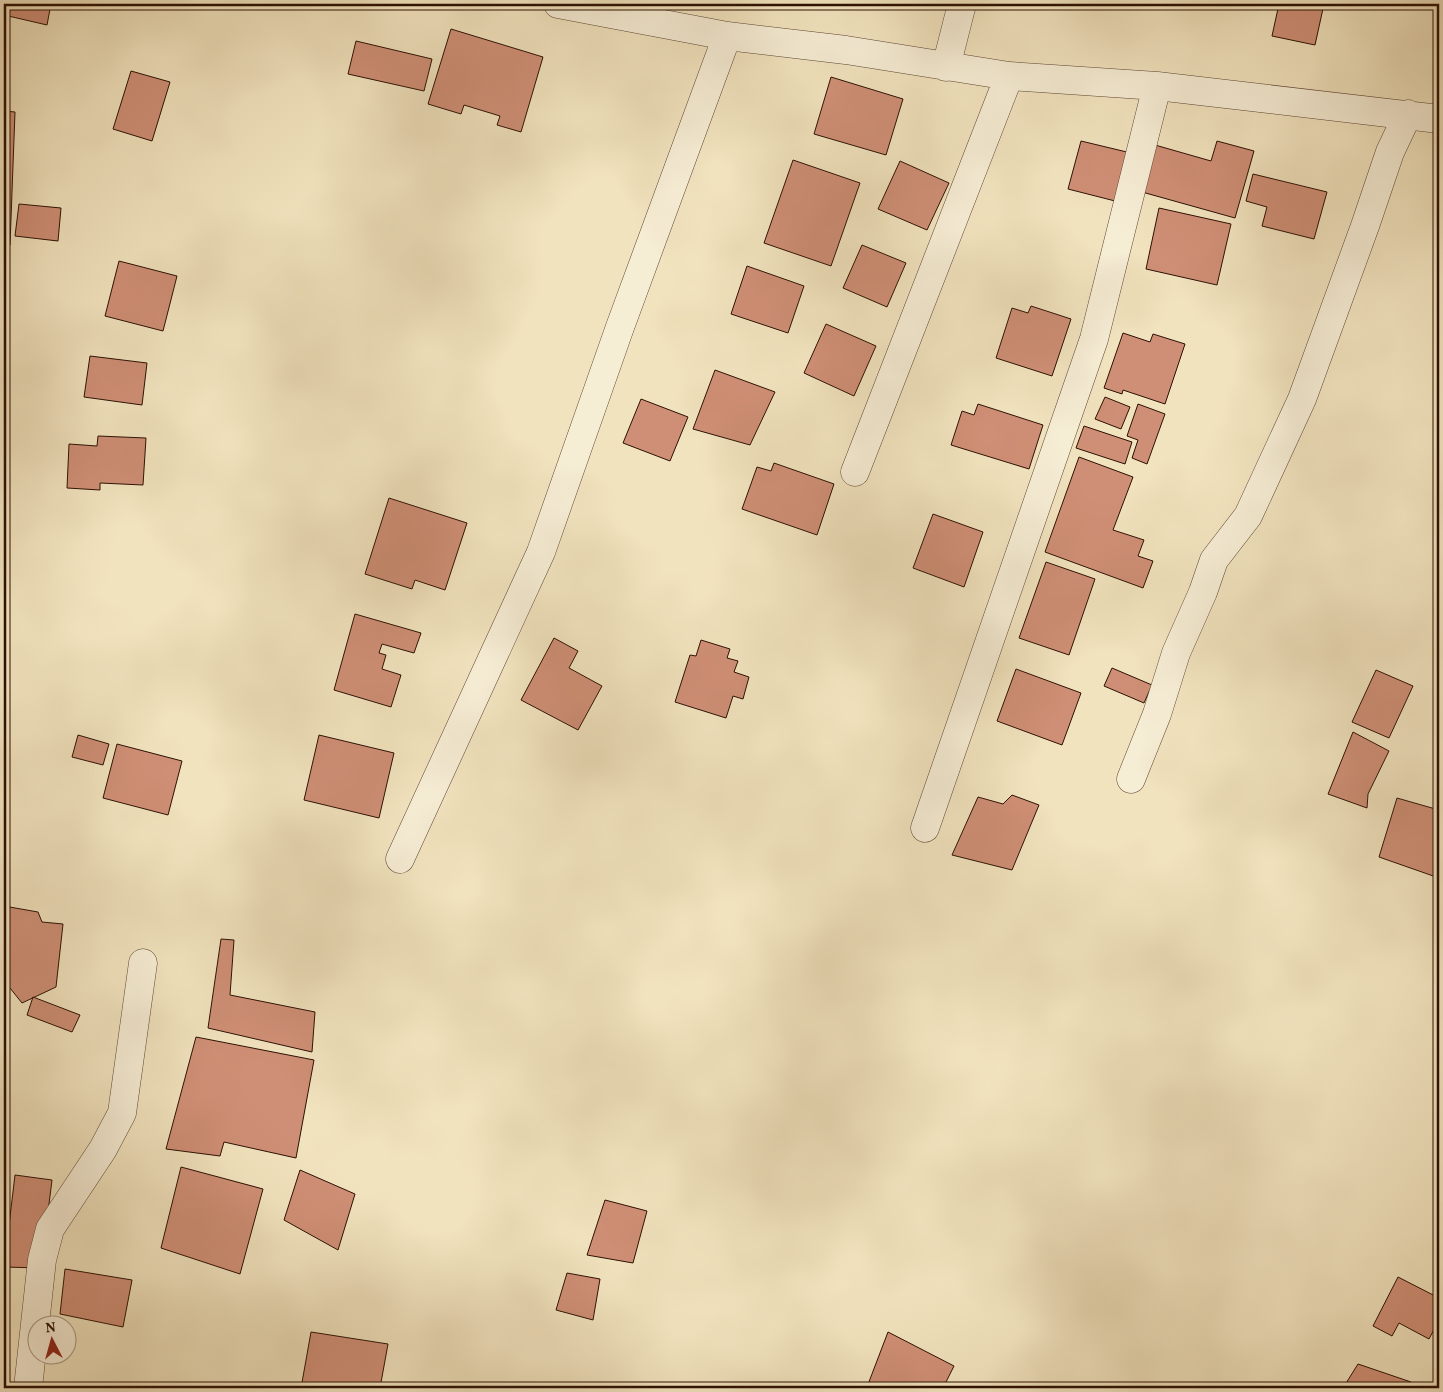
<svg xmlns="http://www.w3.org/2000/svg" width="1443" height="1392" viewBox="0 0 1443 1392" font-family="Vollkorn,serif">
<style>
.building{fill:#cf8f76;stroke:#2c1003}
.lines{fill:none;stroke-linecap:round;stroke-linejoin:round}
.street-casing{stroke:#5d4532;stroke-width:29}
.street{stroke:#f6edd5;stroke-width:28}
</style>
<rect width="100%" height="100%" fill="#f1e3be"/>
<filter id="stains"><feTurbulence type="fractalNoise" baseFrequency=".004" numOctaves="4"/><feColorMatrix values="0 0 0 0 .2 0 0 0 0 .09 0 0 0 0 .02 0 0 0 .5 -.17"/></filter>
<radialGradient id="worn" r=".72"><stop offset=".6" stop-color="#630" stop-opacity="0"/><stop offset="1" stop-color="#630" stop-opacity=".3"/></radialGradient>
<path class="building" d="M4,4H51L47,25L4,15Z
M1279,4H1324L1315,45L1272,36Z
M451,29L543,57L521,132L497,125L500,116L464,105L461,114L428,104Z
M356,41L432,59L424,91L348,74Z
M131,71L170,82L152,141L113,129Z
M831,77L903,99L886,155L814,134Z
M4,111L15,112L10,245H4Z
M1081,141L1131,153L1119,202L1068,189Z
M1217,141L1254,151L1235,218L1142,192L1155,145L1211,161Z
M793,160L860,183L831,266L764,243Z
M900,161L949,183L927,230L878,209Z
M1253,174L1327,192L1314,239L1262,226L1267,207L1246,201Z
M19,204L61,208L58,241L15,236Z
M1159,208L1231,224L1217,285L1146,269Z
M862,245L906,263L887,307L843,288Z
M119,261L177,276L163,331L105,316Z
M747,266L804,286L788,333L731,314Z
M1031,306L1071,319L1052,376L996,358L1012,308L1028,313Z
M826,324L876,346L854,396L804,373Z
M1123,333L1150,342L1153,334L1185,344L1165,404L1123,390L1122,394L1104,388Z
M90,356L147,363L142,405L84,397Z
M715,370L775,392L750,445L693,429Z
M1105,397L1130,407L1121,429L1095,419Z
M641,399L688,417L670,461L623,443Z
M978,404L1043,425L1029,469L951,445L962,411L974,415Z
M1138,404L1165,414L1147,464L1132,458L1138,440L1127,436Z
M1084,426L1132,442L1125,464L1076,448Z
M98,436L146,438L143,485L100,483V490L67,488L69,444L97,446Z
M1079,457L1133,477L1113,530L1144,540L1138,556L1153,561L1143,588L1045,552Z
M774,463L834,484L817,535L742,509L757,467L771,471Z
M389,498L467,523L445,590L415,580L412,589L365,574Z
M933,514L983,532L964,587L913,568Z
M1046,562L1095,579L1069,655L1019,638Z
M355,614L421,633L414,653L382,644L379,653L386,655L382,669L401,675L391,707L334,690Z
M554,638L578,651L569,668L602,686L578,730L521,700Z
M701,640L730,649L727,658L738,661L734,672L749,677L743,699L733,696L726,718L675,702L690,655L696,656Z
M1112,668L1152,685L1144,703L1104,686Z
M1016,669L1081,693L1062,745L997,721Z
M1376,670L1413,686L1389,738L1352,722Z
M1353,732L1389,751L1368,794L1367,808L1328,794Z
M78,735L109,744L103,765L72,757Z
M319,735L394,753L379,818L304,800Z
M117,744L182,761L168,815L103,798Z
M1012,795L1039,805L1012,870L952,855L978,797L1003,804Z
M1397,798L1439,810V878L1379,857Z
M4,906L38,912L42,922L63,924L56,987L22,1003L10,988L4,986Z
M221,939L234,940L230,995L315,1012L312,1052L208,1028Z
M33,997L80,1015L72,1032L27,1015Z
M196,1037L314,1060L296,1158L224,1142L220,1156L166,1149Z
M181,1167L263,1189L240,1274L161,1248Z
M300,1170L355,1194L338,1250L284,1220Z
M15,1175L52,1180L41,1268L4,1267Z
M605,1200L647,1211L633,1263L587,1255Z
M65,1269L132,1280L123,1327L60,1314Z
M567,1273L600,1279L593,1320L556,1310Z
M1398,1277L1439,1298V1320L1429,1339L1399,1323L1392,1336L1373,1326Z
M311,1332L388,1344L380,1388H301Z
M888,1332L954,1366L943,1388L867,1387Z
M1358,1364L1411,1382L1410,1388H1343Z"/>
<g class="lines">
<defs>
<path id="street" d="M558,4L727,36L846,50L1009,76L1157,86L1439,119
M946,67L962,4
M855,472L1009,76
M1131,779L1157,714L1176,653L1203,592L1214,560L1248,516L1302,399L1365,226L1390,152L1408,114
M925,828L1094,339L1157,86
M400,859L541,552L620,327L727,36
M28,1388L42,1260L50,1229L103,1149L122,1113L143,963"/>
</defs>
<use href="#street" class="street-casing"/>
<use href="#street" class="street"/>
</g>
<rect width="1443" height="1392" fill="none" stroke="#f1e3be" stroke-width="20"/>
<rect x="5" y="5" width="1433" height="1382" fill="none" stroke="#2c1003" stroke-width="2.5"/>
<rect x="10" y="10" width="1423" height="1372" fill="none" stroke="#2c1003"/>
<g transform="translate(52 1340) rotate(354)"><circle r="24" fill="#f6edd5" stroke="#a59581"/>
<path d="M0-4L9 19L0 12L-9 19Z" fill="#8f2418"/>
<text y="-8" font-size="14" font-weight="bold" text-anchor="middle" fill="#2c1003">N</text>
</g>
<rect width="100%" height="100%" filter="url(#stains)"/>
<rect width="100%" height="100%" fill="url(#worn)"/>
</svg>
